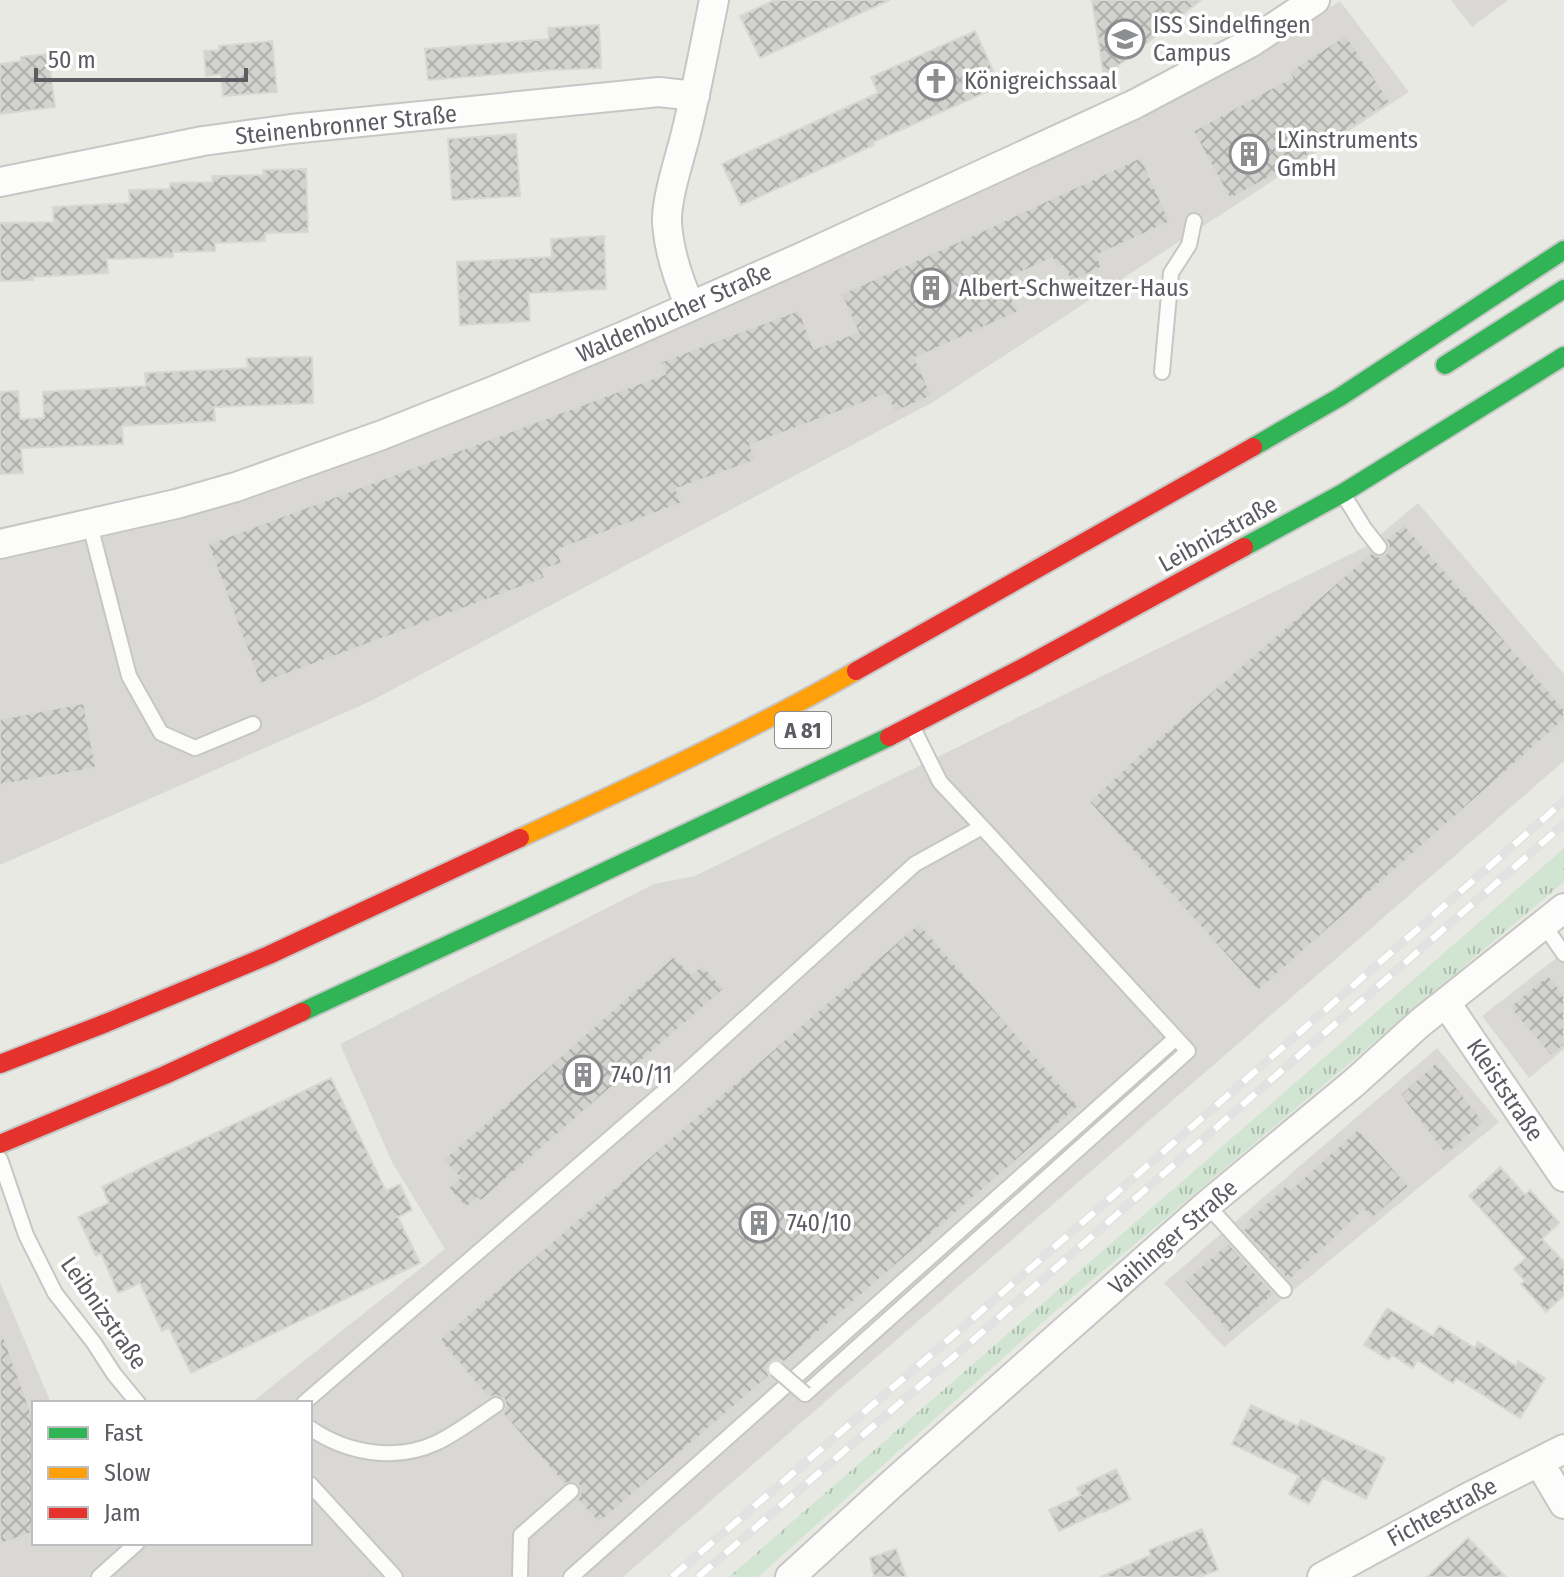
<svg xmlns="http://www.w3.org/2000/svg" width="1564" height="1577" viewBox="0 0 1564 1577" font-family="'Fira Sans Condensed',sans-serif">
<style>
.industrial{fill:#d9d8d4}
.grass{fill:url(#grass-tufts)}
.building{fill:url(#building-cross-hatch);stroke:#d8d8d3;stroke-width:2}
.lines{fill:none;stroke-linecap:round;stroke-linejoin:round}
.lane-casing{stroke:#c6c6c4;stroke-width:18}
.street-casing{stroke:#c6c6c4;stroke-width:32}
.fast-casing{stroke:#c6c6c5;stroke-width:22}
.slow-casing{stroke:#c6c6c5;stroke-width:22}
.jam-casing{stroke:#c6c6c5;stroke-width:22}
.lane{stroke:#fcfcfb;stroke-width:14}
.street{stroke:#fcfcfb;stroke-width:28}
.fast{stroke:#30b455;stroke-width:18}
.slow{stroke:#ff9f0a;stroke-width:18}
.jam{stroke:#e5322d;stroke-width:18}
.rail-casing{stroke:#e1e2e1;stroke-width:9}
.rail{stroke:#fff;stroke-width:6;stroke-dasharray:18;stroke-linecap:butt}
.lane-bridge-casing{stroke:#c6c6c4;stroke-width:18;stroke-linecap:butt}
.lane-bridge{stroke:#fcfcfb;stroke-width:14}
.labels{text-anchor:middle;stroke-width:7;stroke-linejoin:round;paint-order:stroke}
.shield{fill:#fff;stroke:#8c8d90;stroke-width:2}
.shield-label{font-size:22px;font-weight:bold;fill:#5a5c61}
.poi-label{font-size:24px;fill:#5a5c61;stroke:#fff;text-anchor:start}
.street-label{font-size:24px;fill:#5a5c61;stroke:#fff}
</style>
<defs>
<pattern id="grass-tufts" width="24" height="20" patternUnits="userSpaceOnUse" patternTransform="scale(2)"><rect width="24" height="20" fill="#d2e5d2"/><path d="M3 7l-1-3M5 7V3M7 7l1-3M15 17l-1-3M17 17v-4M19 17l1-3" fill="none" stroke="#adbdae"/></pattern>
<pattern id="building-cross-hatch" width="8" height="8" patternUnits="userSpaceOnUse" patternTransform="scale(2)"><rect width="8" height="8" fill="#d3d2cf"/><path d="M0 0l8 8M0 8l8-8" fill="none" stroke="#aeaeab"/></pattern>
</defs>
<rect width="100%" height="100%" fill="#e9e9e4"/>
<path class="industrial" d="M1451,0H1508L1472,27Z
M1340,1L1409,92L933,402L371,701L0,865V557L296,482L654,335L1200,85Z
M1418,503L1564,674V761L623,1577H0V1282L51,1403H34V1543H310V1403H251L445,1249L392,1162L340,1044L654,884L695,876L1367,546Z
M1564,952V1049L1529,1078L1482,1016Z
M1437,1048L1499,1122L1224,1347L1164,1283Z"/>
<path class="grass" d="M1564,848V882L1051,1315L758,1577H729Z"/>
<path class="building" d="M775,0H890L760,58L740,16Z
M1092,0H1201L1104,77Z
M599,25L601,68L550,70L428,80L425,49L549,39L548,28Z
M975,31L1000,86L873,142L874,145L741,205L722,164L878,93L871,77Z
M1346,35L1390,102L1297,162L1230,199L1193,131L1292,77L1289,72Z
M272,41L277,92L223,96L221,74L206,76L204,51L219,50V46Z
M48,54L55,107L0,114V64L21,61V57Z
M516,134L520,196L452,200L448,139Z
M1141,157L1170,222L1097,255L1102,267L1071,282L1063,266L1057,268L1052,258L1004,280L1018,312L915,358L932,396L895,412L886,394L750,445L756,460L676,489L682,503L557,550L562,563L542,570L545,578L260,684L208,544L665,374L660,362L799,310L814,349L858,332L841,294L982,231Z
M306,169L308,232L265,233V241L215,243V251L173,252V257L107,259L108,273L33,277V280L0,281V223L54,222L53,207L130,203L129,190L170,189V183L213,182L212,176L264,175L263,170Z
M604,236L606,289L528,293L530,321L460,325L457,262L552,257L551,239Z
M312,357L313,403L214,407L215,421L122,426L123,444L21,448L23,473L0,474V392L18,391L20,419L44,418L43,392L146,386L145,373L248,368L247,358Z
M1404,524L1564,709V720L1258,991L1089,802L1139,755L1371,553L1380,557L1386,554L1389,546L1386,540Z
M84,703L96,768L0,785V719Z
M919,923L1079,1106L784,1362L777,1359L769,1362L766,1368L769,1376L599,1523L577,1499L581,1493L579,1485L573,1481L564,1484L502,1413L506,1405L504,1399L496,1395L489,1398L439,1340Z
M674,956L691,974L703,965L724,989L481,1201L477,1198L466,1208L448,1188L460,1178L443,1160Z
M1548,975L1564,994V1045L1551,1056L1509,1007Z
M1436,1062L1484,1122L1446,1155L1400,1095Z
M331,1078L386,1191L400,1184L412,1210L398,1217L420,1263L191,1373L169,1328L162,1331L140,1283L118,1293L101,1253L96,1256L78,1217L109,1203L102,1187Z
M1358,1129L1409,1186L1372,1219L1364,1210L1289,1281L1243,1230L1250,1224L1247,1221L1286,1185L1290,1190Z
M1500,1167L1525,1195L1530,1190L1559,1223L1542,1239L1564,1262V1295L1546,1312L1521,1284L1525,1281L1514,1269L1526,1258L1469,1196Z
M1228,1243L1274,1294L1229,1333L1184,1281Z
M1387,1308L1433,1336L1439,1326L1475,1348L1478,1342L1516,1366L1518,1361L1545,1378L1520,1418L1456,1378L1453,1383L1417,1360L1413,1368L1392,1355L1389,1360L1364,1345Z
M0,1335H3L34,1421V1532L0,1544Z
M1251,1405L1298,1426L1301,1420L1385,1458L1366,1499L1323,1478L1309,1504L1289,1494L1299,1476L1232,1444Z
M1116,1469L1130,1499L1104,1512L1103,1511L1091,1516L1059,1531L1049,1510L1081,1495L1077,1488Z
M1202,1529L1218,1570L1199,1577H1100L1151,1555L1149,1550Z
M1468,1538L1506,1577H1427Z
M896,1549L906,1577H874L870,1558Z"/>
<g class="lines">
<defs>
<path id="lane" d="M1162,372L1171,273L1189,245L1194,221
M1343,494L1364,528L1379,547
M90,525L129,676L161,733L195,748L253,724
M912,726L940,782L982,827
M1544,925L1564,954
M0,1159L26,1235L55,1293L94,1343L114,1374L138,1403
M1207,1205L1284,1290
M805,1394L1188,1051L1176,1038
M304,1403L669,1087L915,864L982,827L1176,1038L571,1577
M310,1428C346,1453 395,1462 436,1443C457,1433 476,1418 496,1405
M310,1484L395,1577
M99,1577L137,1543
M520,1577L521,1535L571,1491"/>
<path id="street" d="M0,182L203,141L291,129L659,92L695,96
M690,306C678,279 669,253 667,223C666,198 680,158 686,133C697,89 705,44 714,0
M0,544L176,504L236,487L382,435L493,391L624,336L802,257L1135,104L1250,43L1315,0
M1446,1003L1564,1177
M1539,1462L1564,1504
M790,1577L894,1482L1207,1205L1355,1082L1420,1023L1564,908
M1322,1577L1465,1499L1564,1449"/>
<path id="fast" d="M1445,365L1564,289
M1253,447L1340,397L1564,250
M1244,547L1343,493L1564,356
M302,1012L532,906L889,737"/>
<path id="slow" d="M520,838C634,785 747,733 856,671"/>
<path id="jam" d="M856,671L1253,447
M889,737L1026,666L1244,547
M0,1064L106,1023L269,955L520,838
M0,1144L165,1075L302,1012"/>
</defs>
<use href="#lane" class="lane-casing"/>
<use href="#street" class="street-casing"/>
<use href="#fast" class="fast-casing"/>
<use href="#slow" class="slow-casing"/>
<use href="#jam" class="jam-casing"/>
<use href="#lane" class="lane"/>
<use href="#street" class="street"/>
<use href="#fast" class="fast"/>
<use href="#slow" class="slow"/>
<use href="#jam" class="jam"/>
<defs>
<path id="rail" d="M672,1577L962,1328L1564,801
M698,1577L972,1341L1564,824"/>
</defs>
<use href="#rail" class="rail-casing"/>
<use href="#rail" class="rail"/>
<defs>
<path id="lane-bridge" d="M776,1369L805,1394"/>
</defs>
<use href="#lane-bridge" class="lane-bridge-casing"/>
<use href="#lane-bridge" class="lane-bridge"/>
</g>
<defs>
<symbol id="school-ring" viewBox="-11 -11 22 22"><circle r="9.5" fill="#fff" stroke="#8c8d8f" stroke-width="1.5"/><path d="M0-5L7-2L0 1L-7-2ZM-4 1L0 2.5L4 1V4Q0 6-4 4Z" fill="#8c8d8f"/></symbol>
<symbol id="church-ring" viewBox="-11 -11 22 22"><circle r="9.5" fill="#fff" stroke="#8c8d8f" stroke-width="1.5"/><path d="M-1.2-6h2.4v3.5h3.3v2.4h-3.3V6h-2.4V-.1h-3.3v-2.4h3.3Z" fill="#8c8d8f"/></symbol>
<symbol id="building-ring" viewBox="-11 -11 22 22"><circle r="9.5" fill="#fff" stroke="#8c8d8f" stroke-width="1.5"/><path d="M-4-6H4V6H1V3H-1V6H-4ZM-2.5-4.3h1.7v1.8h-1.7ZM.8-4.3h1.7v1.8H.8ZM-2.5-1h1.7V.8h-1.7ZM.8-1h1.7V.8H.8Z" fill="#8c8d8f"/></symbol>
</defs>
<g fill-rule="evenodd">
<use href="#school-ring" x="1103" y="17" width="44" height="44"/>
<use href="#church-ring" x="914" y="59" width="44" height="44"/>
<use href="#building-ring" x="1227" y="132" width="44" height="44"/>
<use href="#building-ring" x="909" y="266" width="44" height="44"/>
<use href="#building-ring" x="561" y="1053" width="44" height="44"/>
<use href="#building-ring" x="737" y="1201" width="44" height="44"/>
</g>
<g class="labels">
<rect class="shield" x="775" y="712" width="56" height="36" rx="6"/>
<g class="shield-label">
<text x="803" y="738">A 81</text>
</g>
<g class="poi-label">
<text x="1153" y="33">ISS Sindelfingen<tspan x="1153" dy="28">Campus</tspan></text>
<text x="964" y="89">Königreichssaal</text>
<text x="1277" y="148">LXinstruments<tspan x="1277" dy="28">GmbH</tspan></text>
<text x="959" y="296">Albert-Schweitzer-Haus</text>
<text x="611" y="1083">740/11</text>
<text x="787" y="1231">740/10</text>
</g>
<g class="street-label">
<text transform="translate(346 125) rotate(-6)" y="8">Steinenbronner Straße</text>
<text transform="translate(674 313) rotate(-24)" y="8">Waldenbucher Straße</text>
<text transform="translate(1218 534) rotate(-29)" y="8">Leibnizstraße</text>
<text transform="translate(1505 1090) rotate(56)" y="8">Kleiststraße</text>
<text transform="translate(1173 1237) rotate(-41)" y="8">Vaihinger Straße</text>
<text transform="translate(104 1313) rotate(55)" y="8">Leibnizstraße</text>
<text transform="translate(1442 1512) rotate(-28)" y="8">Fichtestraße</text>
</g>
</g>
<rect x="32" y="1401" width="280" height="144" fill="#ffffff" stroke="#bdbec0" stroke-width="2"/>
<rect x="48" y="1427" width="40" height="12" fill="#30b455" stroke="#bdbec0" stroke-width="2"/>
<text x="104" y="1441" font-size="24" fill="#5a5c61">Fast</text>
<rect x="48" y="1467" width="40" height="12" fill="#ff9f0a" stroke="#bdbec0" stroke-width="2"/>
<text x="104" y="1481" font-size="24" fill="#5a5c61">Slow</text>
<rect x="48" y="1507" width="40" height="12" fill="#e5322d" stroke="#bdbec0" stroke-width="2"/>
<text x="104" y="1521" font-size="24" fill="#5a5c61">Jam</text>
<path d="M36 68v12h210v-12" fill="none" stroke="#5a5c61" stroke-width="4"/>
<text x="48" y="68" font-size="24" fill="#5a5c61" stroke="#ffffff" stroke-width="6" paint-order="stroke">50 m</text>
</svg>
